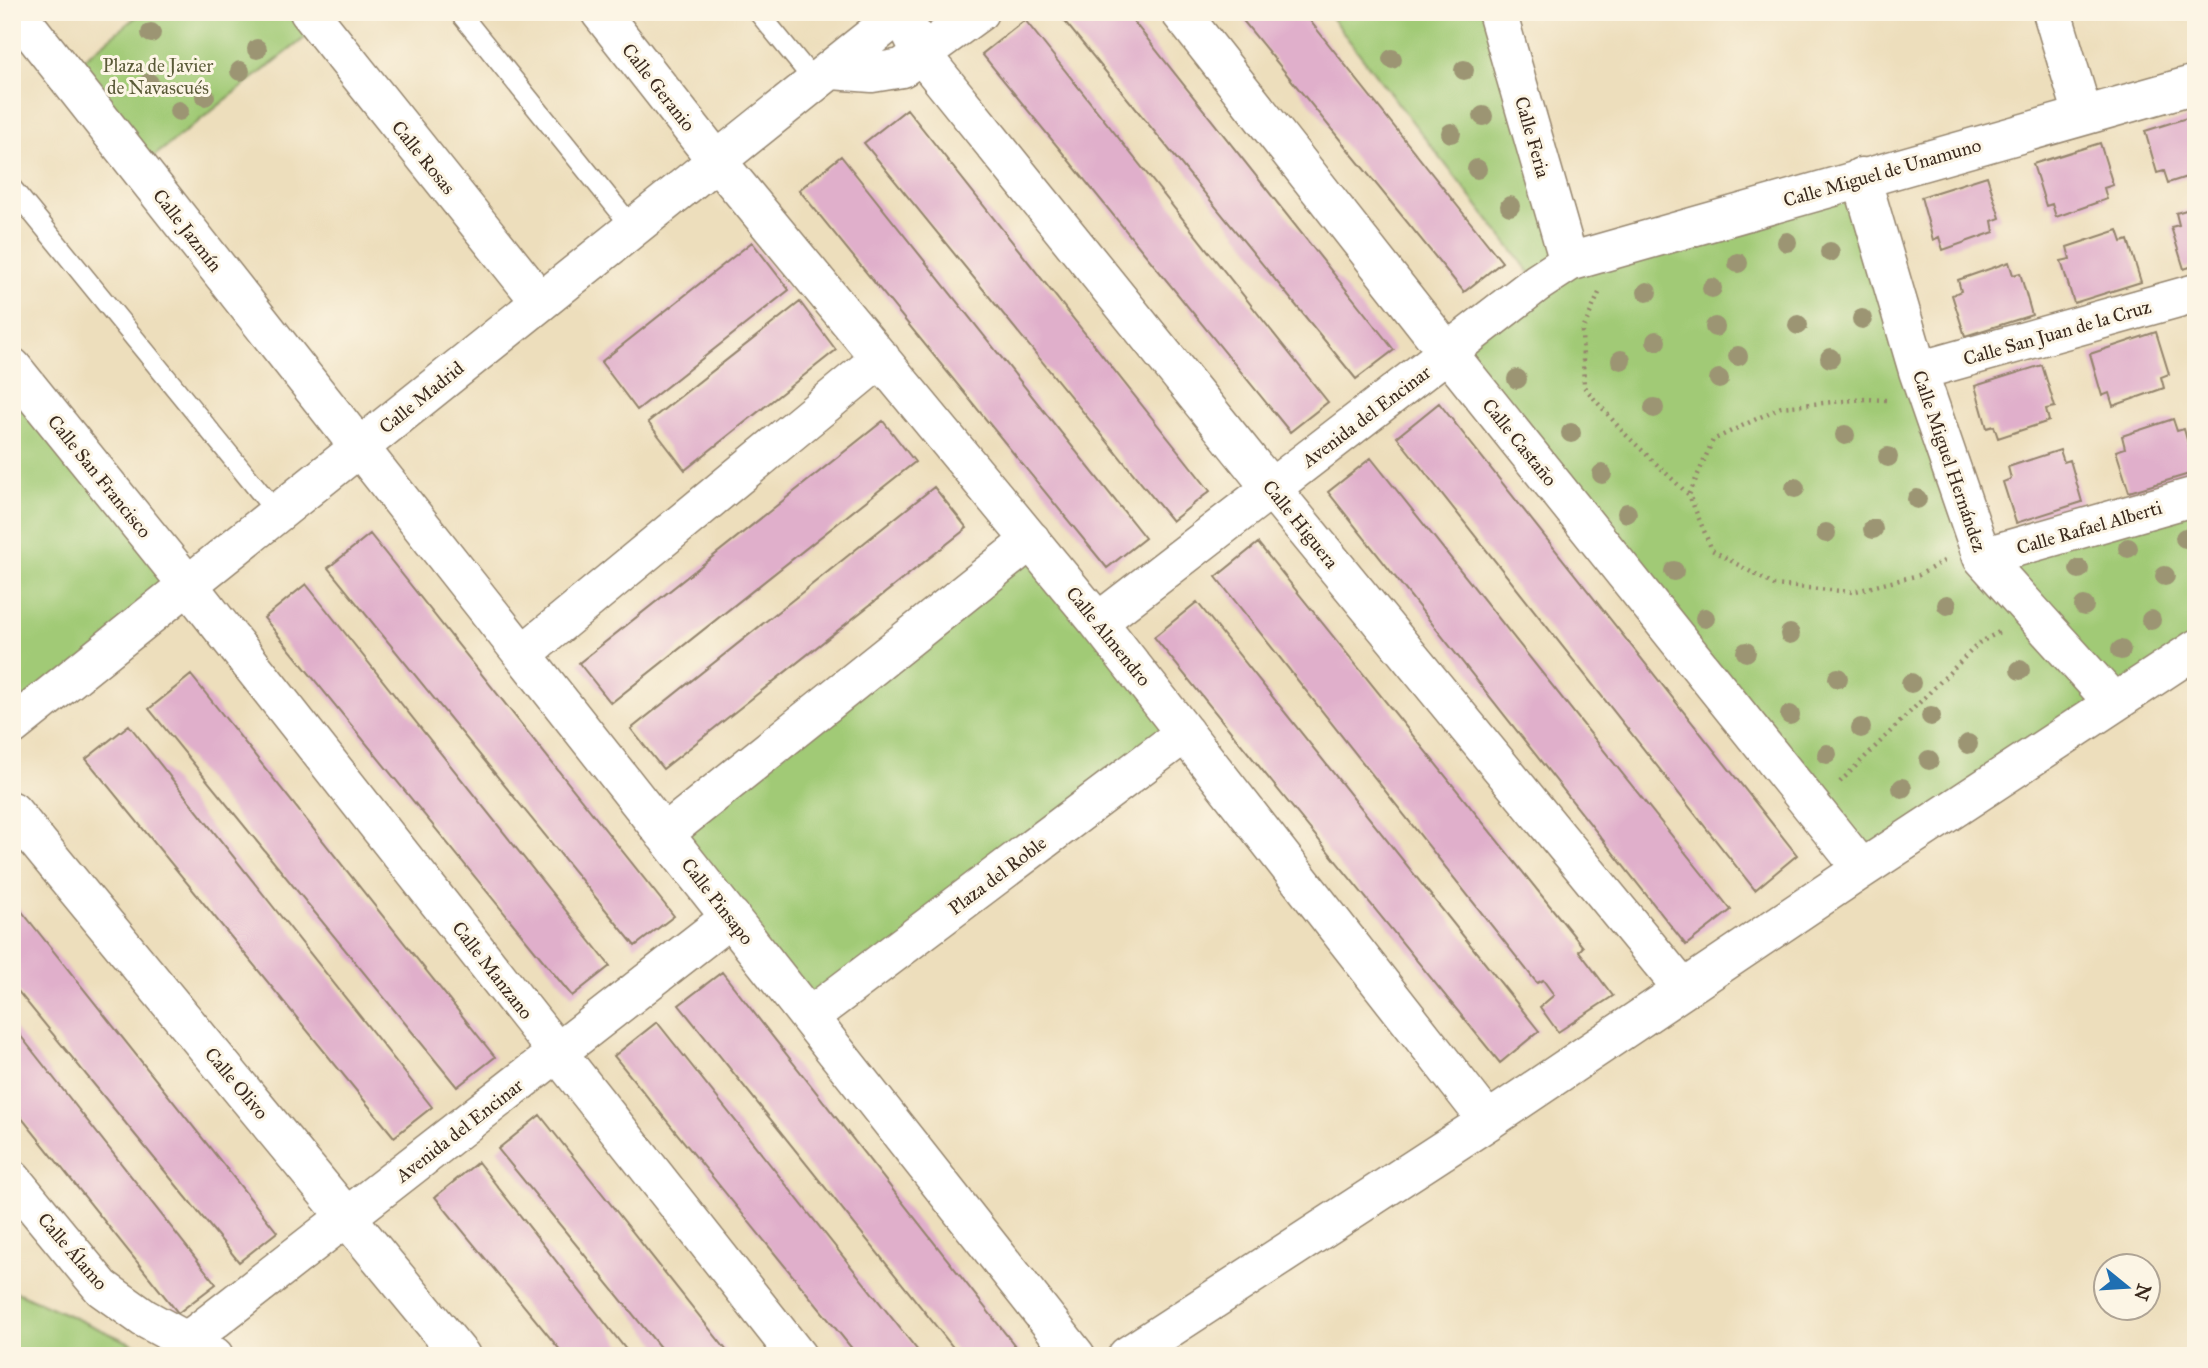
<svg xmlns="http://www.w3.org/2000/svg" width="2208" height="1368" viewBox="0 0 2208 1368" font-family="'IM FELL Great Primer',serif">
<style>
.green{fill:#a1ca76;stroke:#6e7a4a;stroke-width:2}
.building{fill:#e0afcb}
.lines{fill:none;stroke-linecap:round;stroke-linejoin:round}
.service-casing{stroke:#94846d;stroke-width:22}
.minor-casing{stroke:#94846d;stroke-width:41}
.path{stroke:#94846d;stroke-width:4.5;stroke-dasharray:2 5;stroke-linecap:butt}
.service{stroke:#fff;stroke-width:19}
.minor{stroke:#fff;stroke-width:38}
.tree{fill:#9c9573}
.labels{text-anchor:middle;stroke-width:6;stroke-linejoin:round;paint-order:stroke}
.park-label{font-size:19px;fill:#5a5a38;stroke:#fcf5e5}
.street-label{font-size:19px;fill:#3b2a1e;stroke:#fcf5e5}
</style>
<rect width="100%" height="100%" fill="#fcf5e5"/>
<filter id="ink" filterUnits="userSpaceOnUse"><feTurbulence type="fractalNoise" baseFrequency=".0143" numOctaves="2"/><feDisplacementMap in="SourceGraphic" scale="14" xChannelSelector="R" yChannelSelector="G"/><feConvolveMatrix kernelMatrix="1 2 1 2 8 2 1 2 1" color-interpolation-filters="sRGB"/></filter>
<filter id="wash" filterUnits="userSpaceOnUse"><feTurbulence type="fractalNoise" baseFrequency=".00686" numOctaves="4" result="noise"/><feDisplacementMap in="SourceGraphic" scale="28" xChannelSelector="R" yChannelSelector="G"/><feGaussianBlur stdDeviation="1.57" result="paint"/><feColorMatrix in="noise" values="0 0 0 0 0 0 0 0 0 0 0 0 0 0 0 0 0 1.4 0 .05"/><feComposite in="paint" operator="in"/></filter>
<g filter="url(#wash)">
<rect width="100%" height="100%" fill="#eddebc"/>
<path class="green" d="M142,12H309L320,26L139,168L65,74Z
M1327,12H1497L1569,262L1861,177L1982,556L2196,496V649L1862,869L1448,353L1537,282Z
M12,367L188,585L12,726Z
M1031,540L1185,733L809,1017L664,834Z
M12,1290L160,1356H12Z"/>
<g id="blocks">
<path class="building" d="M1057,12H1126L1394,350L1356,379Z
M1236,12H1303L1502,262L1464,292Z
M1025,20L1328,402L1290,432L982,54Z
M907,109L1210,491L1172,521L864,143Z
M2196,115V174L2168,183L2164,171L2157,173L2145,131Z
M2100,143L2113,185L2104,188L2107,199L2056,217L2052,204L2046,206L2033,164Z
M841,156L1145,538L1107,568L799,190Z
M1987,176L2000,218L1992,221L1994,232L1943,250L1939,237L1933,240L1921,197Z
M2196,207V265L2184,269L2171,227L2179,225L2176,213Z
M2118,230L2122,242L2128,240L2141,282L2074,303L2061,261L2070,259L2067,247Z
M752,242L789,290L637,410L601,362Z
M2009,262L2013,275L2020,273L2032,315L1965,336L1952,295L1961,291L1958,280Z
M800,302L836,350L685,470L648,422Z
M2156,332L2169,374L2161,377L2164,388L2113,406L2109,393L2102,396L2090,354Z
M2042,365L2055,407L2046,409L2049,421L1998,438L1994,426L1987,428L1975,386Z
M1439,403L1797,855L1755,890L1397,437Z
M2173,419L2177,431L2184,429L2196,472L2129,492L2116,451L2125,448L2122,436Z
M883,421L915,462L611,703L579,663Z
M2060,450L2064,462L2070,460L2082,502L2016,523L2003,482L2011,479L2008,467Z
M1371,458L1731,910L1686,945L1328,492Z
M934,487L967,528L663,769L631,729Z
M370,534L674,916L635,946L328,568Z
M1258,543L1583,947L1579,951L1613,996L1558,1032L1540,1007L1554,995L1543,980L1537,983L1216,577Z
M306,584L610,966L572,996L264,618Z
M1197,602L1539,1031L1500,1063L1154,637Z
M191,675L495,1057L457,1087L149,709Z
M129,725L432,1107L394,1137L86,759Z
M12,899L277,1232L239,1262L12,984Z
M722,972L1023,1356H960L679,1005Z
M657,1022L922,1356H858L614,1056Z
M12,1025L216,1284L178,1313L12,1106Z
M540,1115L731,1356H667L498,1149Z
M478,1162L631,1356H565L435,1197Z"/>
</g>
</g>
<g filter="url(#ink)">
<use href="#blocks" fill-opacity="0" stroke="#94846d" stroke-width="2"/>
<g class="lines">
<defs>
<path id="service" d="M459,12L633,228
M758,12L816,83
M12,188L277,513"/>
<path id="minor" d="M16,12L1076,1356
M309,12L540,301
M600,12L717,161L1098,622L1488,1121
M901,12L922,55L1271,488L1683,989
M1180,12L1448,353L1862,869
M1497,12L1569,262
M2052,12L2083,115
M832,70L872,73L902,68L979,12
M1861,177L1918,371L1982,557L2114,703
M12,367L188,585L797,1356
M1918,371L2196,293
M1982,557L2196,496
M1098,622L1537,283L1569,262L2196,84
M523,654L881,358
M12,726L901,13
M12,811L461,1356
M664,834L1031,540
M809,1017L1185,733
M12,1179L102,1288L144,1318L214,1356
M186,1342L731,917
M1127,1356L1488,1121L1862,869L2196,649"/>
</defs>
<use href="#service" class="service-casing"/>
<use href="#minor" class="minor-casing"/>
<path class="path" d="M1599,293L1582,332L1584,387L1624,433L1689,495
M1886,400L1865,399L1781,407L1713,440L1689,495L1712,550L1774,585L1852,592L1919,575L1944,561
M1840,782L1979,643L1999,632"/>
<use href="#service" class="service"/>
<use href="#minor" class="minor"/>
</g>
<g class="tree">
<circle cx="151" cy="33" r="10"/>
<circle cx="257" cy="49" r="10"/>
<circle cx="1392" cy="59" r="10"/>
<circle cx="1464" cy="70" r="10"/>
<circle cx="240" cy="71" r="10"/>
<circle cx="149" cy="83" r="10"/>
<circle cx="205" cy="96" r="10"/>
<circle cx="179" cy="111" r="10"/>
<circle cx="1483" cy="116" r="10"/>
<circle cx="1451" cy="133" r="10"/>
<circle cx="1477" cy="169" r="10"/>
<circle cx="1510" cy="206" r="10"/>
<circle cx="1787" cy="242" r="10"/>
<circle cx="1830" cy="252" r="10"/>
<circle cx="1738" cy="263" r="10"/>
<circle cx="1712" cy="288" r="10"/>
<circle cx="1647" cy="292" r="10"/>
<circle cx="1862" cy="319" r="10"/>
<circle cx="1798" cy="325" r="10"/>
<circle cx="1715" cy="327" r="10"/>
<circle cx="1656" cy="341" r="10"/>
<circle cx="1738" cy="356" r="10"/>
<circle cx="1830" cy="358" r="10"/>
<circle cx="1621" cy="360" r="10"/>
<circle cx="1517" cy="379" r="10"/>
<circle cx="1719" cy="379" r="10"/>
<circle cx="1654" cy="408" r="10"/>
<circle cx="1571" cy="433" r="10"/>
<circle cx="1845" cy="435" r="10"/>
<circle cx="1888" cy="457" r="10"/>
<circle cx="1602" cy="474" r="10"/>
<circle cx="1795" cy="488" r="10"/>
<circle cx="1917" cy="499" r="10"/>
<circle cx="1627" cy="513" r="10"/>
<circle cx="1873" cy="529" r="10"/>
<circle cx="1826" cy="533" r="10"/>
<circle cx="2185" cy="538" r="10"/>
<circle cx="2128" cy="548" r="10"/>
<circle cx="2079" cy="569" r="10"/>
<circle cx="1674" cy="571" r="10"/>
<circle cx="2165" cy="576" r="10"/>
<circle cx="1947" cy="605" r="10"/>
<circle cx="2084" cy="606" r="10"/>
<circle cx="1705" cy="618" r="10"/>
<circle cx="2151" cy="620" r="10"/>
<circle cx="1790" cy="634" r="10"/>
<circle cx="2121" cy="650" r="10"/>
<circle cx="1746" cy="652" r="10"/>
<circle cx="2020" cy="670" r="10"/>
<circle cx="1838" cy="678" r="10"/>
<circle cx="1911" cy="683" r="10"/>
<circle cx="1790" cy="715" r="10"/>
<circle cx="1931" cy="716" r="10"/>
<circle cx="1861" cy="728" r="10"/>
<circle cx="1968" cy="744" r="10"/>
<circle cx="1827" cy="754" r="10"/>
<circle cx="1929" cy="760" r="10"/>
<circle cx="1902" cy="788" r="10"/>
</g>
</g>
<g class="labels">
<g class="park-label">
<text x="158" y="72">Plaza de Javier<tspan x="158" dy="22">de Navascués</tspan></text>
</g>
<g class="street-label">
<text transform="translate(659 87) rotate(52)" y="7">Calle Geranio</text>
<text transform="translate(1533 137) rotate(74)" y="7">Calle Feria</text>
<text transform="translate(424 157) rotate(51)" y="7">Calle Rosas</text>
<text transform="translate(1882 172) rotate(-16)" y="7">Calle Miguel de Unamuno</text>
<text transform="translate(188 230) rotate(52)" y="7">Calle Jazmín</text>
<text transform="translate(2057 332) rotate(-16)" y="7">Calle San Juan de la Cruz</text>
<text transform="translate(421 397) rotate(-39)" y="7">Calle Madrid</text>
<text transform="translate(1366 416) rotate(-37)" y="7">Avenida del Encinar</text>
<text transform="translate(1520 442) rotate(51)" y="7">Calle Castaño</text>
<text transform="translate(1950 461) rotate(71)" y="7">Calle Miguel Hernández</text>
<text transform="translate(100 476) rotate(51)" y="7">Calle San Francisco</text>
<text transform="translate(1301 524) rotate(51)" y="7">Calle Higuera</text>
<text transform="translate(2089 527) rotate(-16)" y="7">Calle Rafael Alberti</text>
<text transform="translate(1109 636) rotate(51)" y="7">Calle Almendro</text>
<text transform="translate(997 875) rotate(-37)" y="7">Plaza del Roble</text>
<text transform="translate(718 901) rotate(52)" y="7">Calle Pinsapo</text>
<text transform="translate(493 970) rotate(52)" y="7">Calle Manzano</text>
<text transform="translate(237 1083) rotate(50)" y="7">Calle Olivo</text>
<text transform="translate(459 1130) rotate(-38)" y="7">Avenida del Encinar</text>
<text transform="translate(73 1251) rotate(49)" y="7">Calle Álamo</text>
</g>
</g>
<rect width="2208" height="1368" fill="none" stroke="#fcf5e5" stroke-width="42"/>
<g transform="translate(2127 1287) rotate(108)"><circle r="33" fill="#fcf5e5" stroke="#afa495" stroke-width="2"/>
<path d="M0-5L12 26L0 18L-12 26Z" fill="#1f6fb2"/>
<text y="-10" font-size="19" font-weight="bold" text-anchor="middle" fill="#3b2a1e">N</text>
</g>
</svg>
